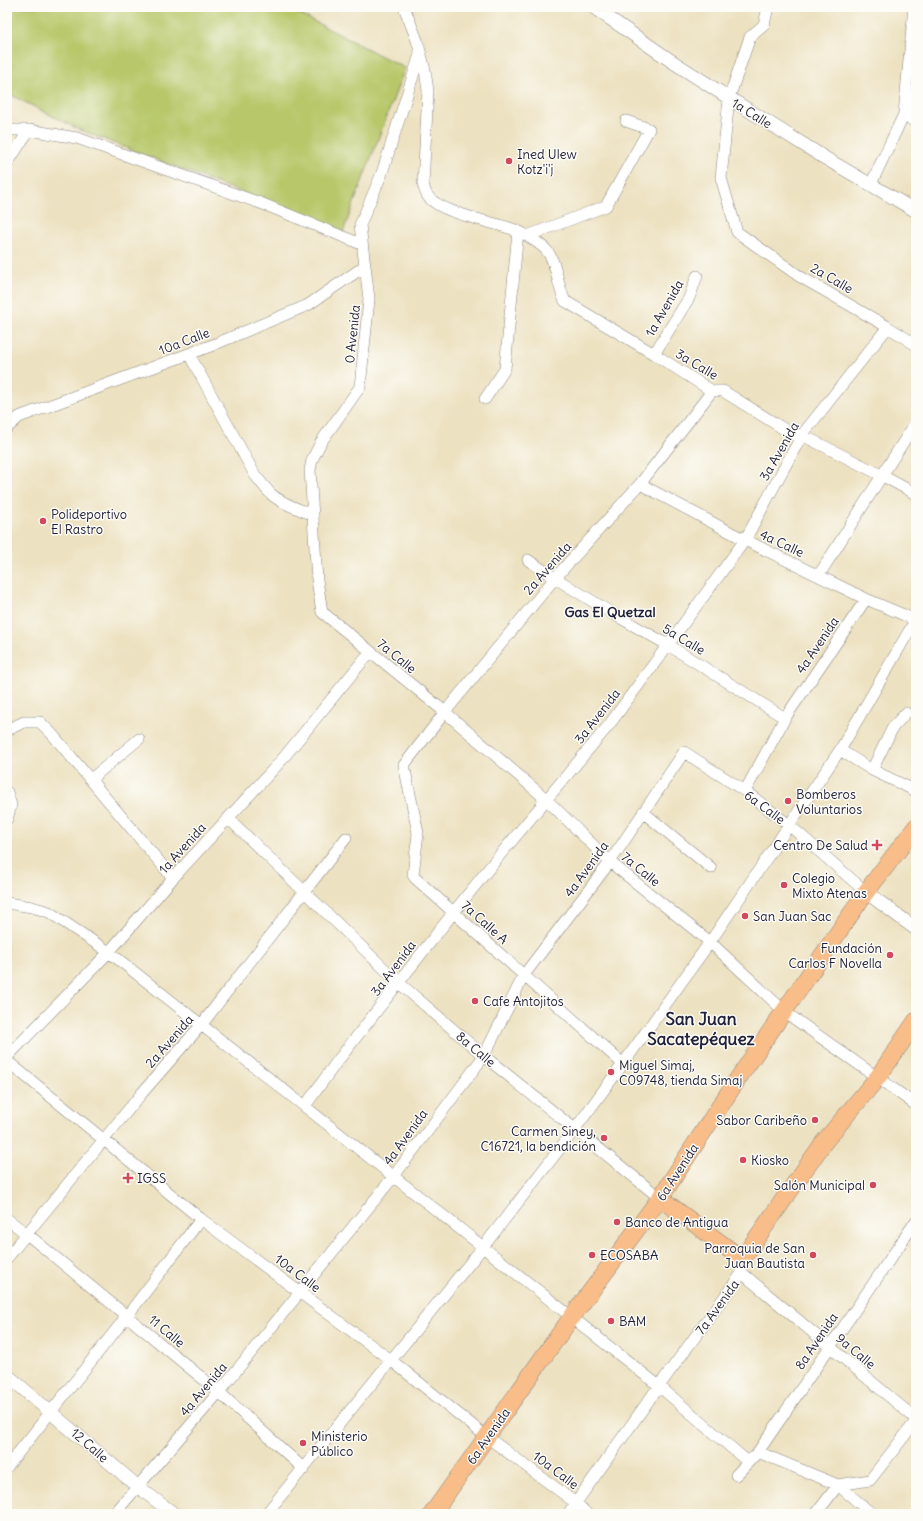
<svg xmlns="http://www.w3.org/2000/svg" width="923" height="1521" viewBox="0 0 923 1521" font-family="Delius,sans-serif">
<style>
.green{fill:#b7c769;stroke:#6c7452}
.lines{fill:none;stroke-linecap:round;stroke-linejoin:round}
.minor-casing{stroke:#87827e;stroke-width:12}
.tertiary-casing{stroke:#87827e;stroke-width:14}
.primary-casing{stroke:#87827e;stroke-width:18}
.minor{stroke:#fff;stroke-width:11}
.tertiary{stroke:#fff;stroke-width:13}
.primary{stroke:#f8bd89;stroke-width:17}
.poi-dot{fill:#d1495b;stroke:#fdfcf7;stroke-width:1.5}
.labels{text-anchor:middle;stroke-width:3;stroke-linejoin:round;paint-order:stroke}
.street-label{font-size:13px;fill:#22223b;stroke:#fdfcf7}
.poi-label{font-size:13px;fill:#22223b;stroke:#fdfcf7;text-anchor:start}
.neighbourhood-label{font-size:14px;font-weight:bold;fill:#22223b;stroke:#fdfcf7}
.district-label{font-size:17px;font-weight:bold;fill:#22223b;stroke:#fdfcf7}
</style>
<rect width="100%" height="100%" fill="#fdfcf7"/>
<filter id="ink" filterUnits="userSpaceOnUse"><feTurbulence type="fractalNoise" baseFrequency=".025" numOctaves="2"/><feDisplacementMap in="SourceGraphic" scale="8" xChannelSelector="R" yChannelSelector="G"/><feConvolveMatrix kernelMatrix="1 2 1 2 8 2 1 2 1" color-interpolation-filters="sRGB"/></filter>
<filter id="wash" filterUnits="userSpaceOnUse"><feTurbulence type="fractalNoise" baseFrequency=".012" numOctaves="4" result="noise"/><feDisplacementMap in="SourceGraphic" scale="16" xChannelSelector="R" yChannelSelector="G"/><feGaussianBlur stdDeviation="0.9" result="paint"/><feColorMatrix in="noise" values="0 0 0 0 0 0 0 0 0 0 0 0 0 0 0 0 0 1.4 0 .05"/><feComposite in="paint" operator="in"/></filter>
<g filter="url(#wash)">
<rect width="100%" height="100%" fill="#ece1c0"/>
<path class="green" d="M7,7H286L405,68L343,232L80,130L7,93Z"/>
</g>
<g filter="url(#ink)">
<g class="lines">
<defs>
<path id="minor" d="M404,7L417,40L425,70L428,91L423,184C424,187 425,192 427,195C439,214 497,222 518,231C525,234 541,244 546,250C557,261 557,286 565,301L654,354L712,391H723L792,434L802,435L881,475L916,494
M768,7L764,25L750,37L729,98L721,178L737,232L799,276L888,327L916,345
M420,54L382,173L360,225L369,299L360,387L321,442L312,460L310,470L317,580L322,612L445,712L547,800L610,862L710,942L785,1012L916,1105
M904,114L914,7
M904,114L916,123
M7,130H29L77,138L263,204L361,244
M7,164L29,130
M871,184L904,114L916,96
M527,236L606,206L649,129L626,121
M189,354L255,475C260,481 265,488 271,494C282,504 299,509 313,515
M654,354L689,298L697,276
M485,399L505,369L518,231
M7,428L19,417L213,345L308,305L365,266
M640,484L745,540L866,599L916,620
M528,560L555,578L610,612L668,645L785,718
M819,575L916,422
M7,730L24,722H40L52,734L173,878
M840,750L872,770L916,791
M872,770L893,727L906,713
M91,779L139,739
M745,791L785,718L866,599
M7,792L11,805L7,819
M643,812L711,868
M228,818L398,982L484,1056L660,1198
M7,903L32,907L49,912L109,952L659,1386L748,1462
M7,1057L109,952L173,878L280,762L370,652
M7,1061L201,1219L392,1361L487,1437L576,1503L587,1514
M623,1064L415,878L413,875L418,833L404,765L445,712L555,578L640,484L712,391
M305,1106L336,1063L453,913L499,856L609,725L745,540L802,435L888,327
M7,1219L27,1234L219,1392L304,1469
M7,1258L142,1093L202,1024L346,838
M742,1273L916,1419
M758,1452L838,1485L872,1514
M7,1467L127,1316L201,1219
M736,1475L758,1452L916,1221
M114,1514L219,1392L394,1176L484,1056L524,975L610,862L684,752L745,791L789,825L866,892
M266,1514L483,1247L575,1129L623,1064L710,942L840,750L916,619
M568,1514L659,1386L742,1273V1259
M816,1514L838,1485L870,1480L916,1421"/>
<path id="tertiary" d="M593,7L670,60L729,98L825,158L916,211
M866,892L916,929
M7,1375L137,1486L174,1514"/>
<path id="primary" d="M660,1198L742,1259L824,1142L878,1077L916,1021
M432,1514L571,1318L660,1198L739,1077L866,892L916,827"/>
</defs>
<use href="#minor" class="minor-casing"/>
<use href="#tertiary" class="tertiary-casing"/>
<use href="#primary" class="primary-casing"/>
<use href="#minor" class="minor"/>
<use href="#tertiary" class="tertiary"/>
<use href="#primary" class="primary"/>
</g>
</g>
<g class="poi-dot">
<circle cx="509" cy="161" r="4"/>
<circle cx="43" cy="521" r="4"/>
<circle cx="788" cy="801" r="4"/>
<path d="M875 839h4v4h4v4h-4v4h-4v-4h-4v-4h4z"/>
<circle cx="784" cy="885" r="4"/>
<circle cx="745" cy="916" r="4"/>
<circle cx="890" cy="955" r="4"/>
<circle cx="475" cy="1001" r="4"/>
<circle cx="611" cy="1072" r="4"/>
<circle cx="815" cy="1120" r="4"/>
<circle cx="604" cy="1138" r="4"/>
<circle cx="743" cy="1160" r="4"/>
<path d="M126 1172h4v4h4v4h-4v4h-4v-4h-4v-4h4z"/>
<circle cx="873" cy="1185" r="4"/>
<circle cx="617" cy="1222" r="4"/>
<circle cx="592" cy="1255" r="4"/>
<circle cx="813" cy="1255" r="4"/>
<circle cx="611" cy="1321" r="4"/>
<circle cx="303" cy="1443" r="4"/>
</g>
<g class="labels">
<g class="street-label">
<text transform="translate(752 113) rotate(32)" y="5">1a Calle</text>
<text transform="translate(832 278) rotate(30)" y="5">2a Calle</text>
<text transform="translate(664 308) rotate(-60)" y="5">1a Avenida</text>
<text transform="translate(352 334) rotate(-84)" y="5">0 Avenida</text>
<text transform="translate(184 341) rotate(-21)" y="5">10a Calle</text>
<text transform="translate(697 364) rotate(31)" y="5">3a Calle</text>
<text transform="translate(779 451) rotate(-60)" y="5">3a Avenida</text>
<text transform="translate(782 543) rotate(25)" y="5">4a Calle</text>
<text transform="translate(547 568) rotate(-49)" y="5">2a Avenida</text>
<text transform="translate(684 639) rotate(31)" y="5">5a Calle</text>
<text transform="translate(817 645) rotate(-56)" y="5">4a Avenida</text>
<text transform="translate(397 656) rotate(39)" y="5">7a Calle</text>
<text transform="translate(597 716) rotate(-52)" y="5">3a Avenida</text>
<text transform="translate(765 807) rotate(37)" y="5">6a Calle</text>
<text transform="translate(182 848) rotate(-48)" y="5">1a Avenida</text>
<text transform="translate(586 869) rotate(-54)" y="5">4a Avenida</text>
<text transform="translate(641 869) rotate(39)" y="5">7a Calle</text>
<text transform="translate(485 922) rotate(42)" y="5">7a Calle A</text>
<text transform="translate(393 968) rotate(-53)" y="5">3a Avenida</text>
<text transform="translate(169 1041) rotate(-49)" y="5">2a Avenida</text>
<text transform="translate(476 1049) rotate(40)" y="5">8a Calle</text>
<text transform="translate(405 1137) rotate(-54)" y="5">4a Avenida</text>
<text transform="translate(677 1172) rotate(-57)" y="5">6a Avenida</text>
<text transform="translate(298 1273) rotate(37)" y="5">10a Calle</text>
<text transform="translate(717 1307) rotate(-54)" y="5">7a Avenida</text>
<text transform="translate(167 1331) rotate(40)" y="5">11 Calle</text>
<text transform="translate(816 1341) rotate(-56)" y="5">8a Avenida</text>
<text transform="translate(856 1351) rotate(40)" y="5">9a Calle</text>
<text transform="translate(203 1389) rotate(-50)" y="5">4a Avenida</text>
<text transform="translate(488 1436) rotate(-55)" y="5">6a Avenida</text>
<text transform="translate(90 1445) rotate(41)" y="5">12 Calle</text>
<text transform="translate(556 1470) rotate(37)" y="5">10a Calle</text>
</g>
<g class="poi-label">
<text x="517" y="159">Ined Ulew<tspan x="517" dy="15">Kotz'i'j</tspan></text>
<text x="51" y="519">Polideportivo<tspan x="51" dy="15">El Rastro</tspan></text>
<text x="796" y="799">Bomberos<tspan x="796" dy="15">Voluntarios</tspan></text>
<text x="868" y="850" text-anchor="end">Centro De Salud</text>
<text x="792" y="883">Colegio<tspan x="792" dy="15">Mixto Atenas</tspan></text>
<text x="753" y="921">San Juan Sac</text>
<text x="882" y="953" text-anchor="end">Fundación<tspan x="882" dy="15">Carlos F Novella</tspan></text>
<text x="483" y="1006">Cafe Antojitos</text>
<text x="619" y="1070">Miguel Simaj,<tspan x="619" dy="15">C09748, tienda Simaj</tspan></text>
<text x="807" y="1125" text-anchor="end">Sabor Caribeño</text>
<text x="596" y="1136" text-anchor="end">Carmen Siney,<tspan x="596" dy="15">C16721, la bendición</tspan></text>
<text x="751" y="1165">Kiosko</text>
<text x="137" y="1183">IGSS</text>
<text x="865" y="1190" text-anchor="end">Salón Municipal</text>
<text x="625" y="1227">Banco de Antigua</text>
<text x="805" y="1253" text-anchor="end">Parroquia de San<tspan x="805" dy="15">Juan Bautista</tspan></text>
<text x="600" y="1260">ECOSABA</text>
<text x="619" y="1326">BAM</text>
<text x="311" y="1441">Ministerio<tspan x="311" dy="15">Público</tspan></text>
</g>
<g class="neighbourhood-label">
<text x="610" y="617">Gas El Quetzal</text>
</g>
<g class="district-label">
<text x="701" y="1025">San Juan<tspan x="701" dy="20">Sacatepéquez</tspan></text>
</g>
</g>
<rect width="923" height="1521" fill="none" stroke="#fdfcf7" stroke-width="24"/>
</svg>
